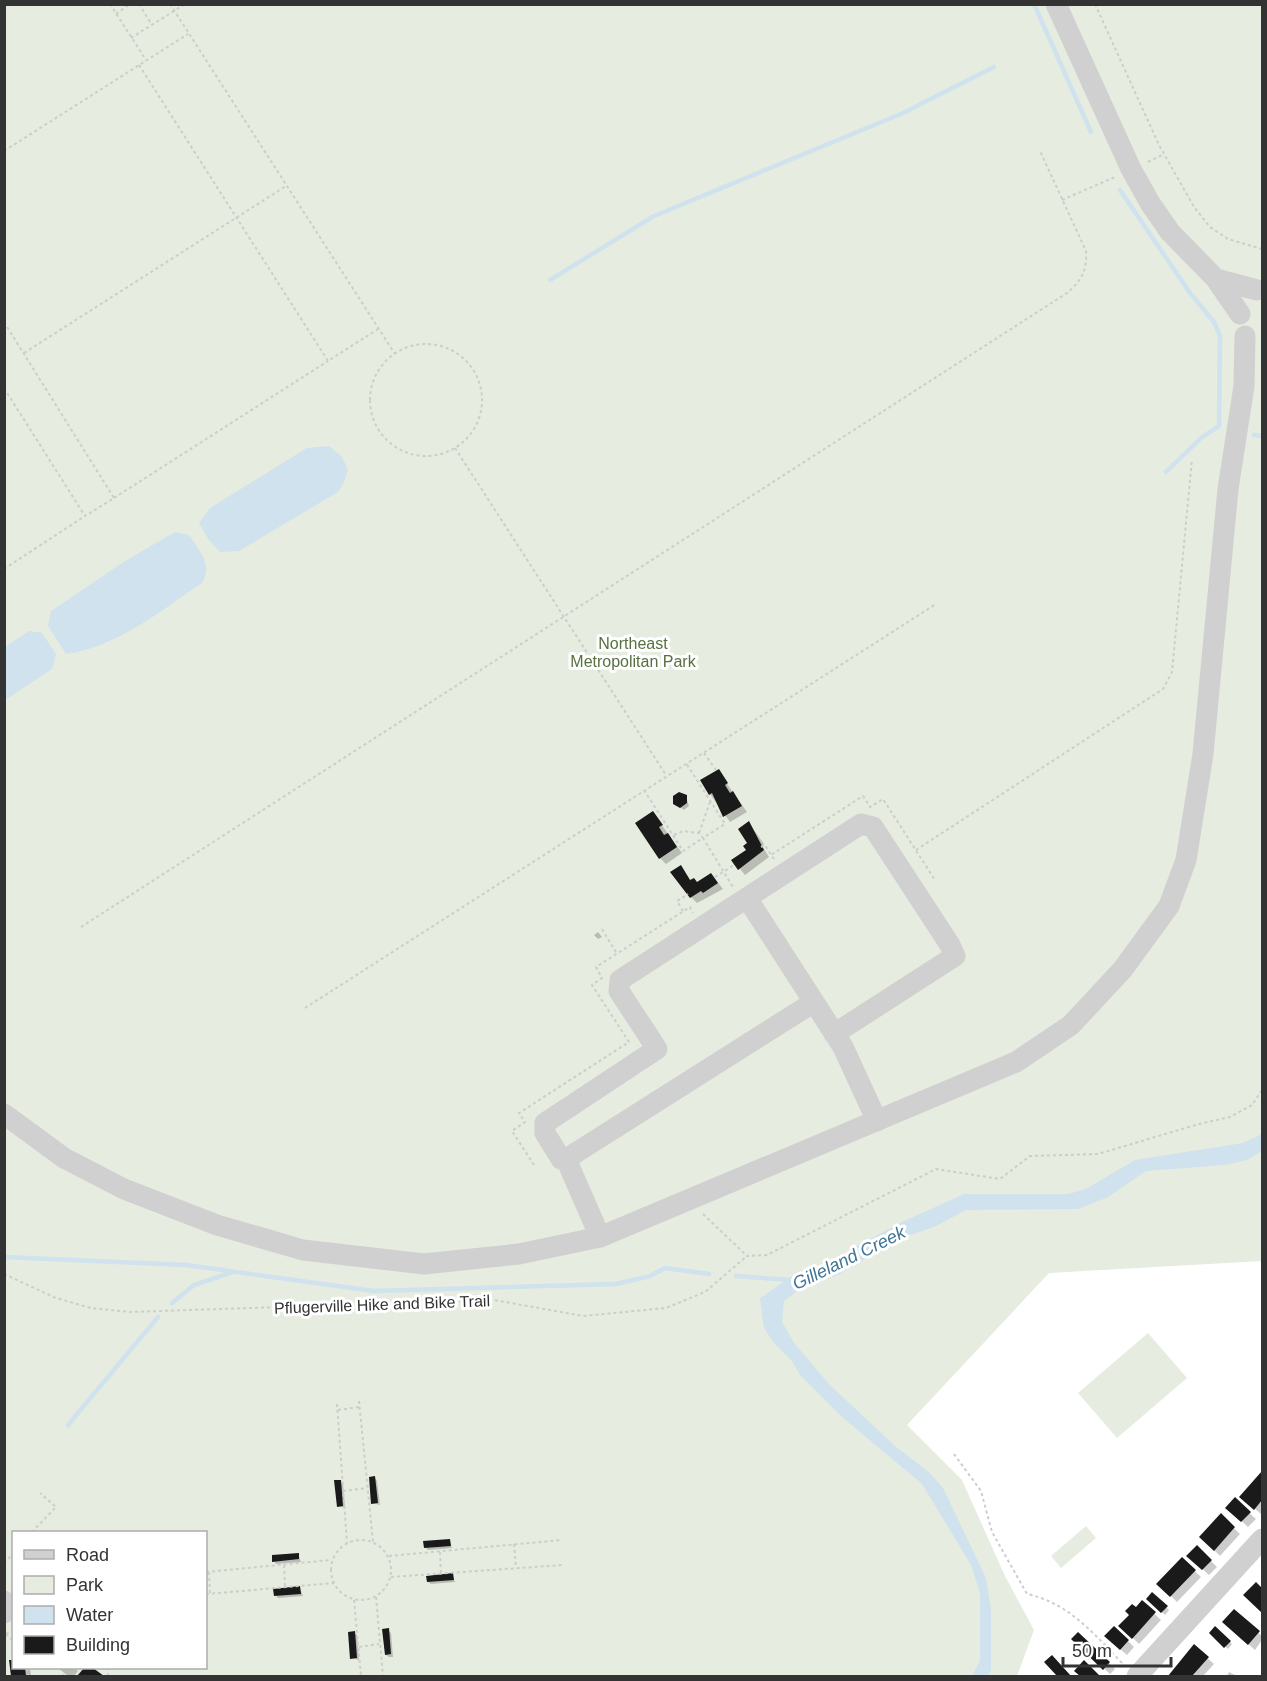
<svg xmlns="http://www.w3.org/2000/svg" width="1267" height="1681" viewBox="0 0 1267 1681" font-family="Arial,sans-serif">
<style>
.green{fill:#e6ecdf;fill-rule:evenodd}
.water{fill:#cfe2ee}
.shadow{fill:#0003}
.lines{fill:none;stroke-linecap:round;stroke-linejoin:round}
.stream{stroke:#cfe2ee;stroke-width:4.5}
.building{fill:#1a1a1a}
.path{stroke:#cdcdcd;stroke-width:2;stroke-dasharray:3 3;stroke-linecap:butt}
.minor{stroke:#d0d0d0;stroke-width:21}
.labels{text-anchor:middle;stroke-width:6;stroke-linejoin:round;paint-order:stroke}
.park-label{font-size:16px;fill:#56703f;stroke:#fff}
.street-label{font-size:16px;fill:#333;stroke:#fff}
.water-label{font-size:18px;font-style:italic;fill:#3f7597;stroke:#fff}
</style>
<rect width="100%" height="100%" fill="#fff"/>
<path class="green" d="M5,5H1262V1261L1049,1273L907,1425L962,1480L1005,1576L1034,1630L1017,1676H5ZM14,1532H206V1668H14Z
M1148,1333L1187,1378L1117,1438L1078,1393Z
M1086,1526L1096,1538L1061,1568L1051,1556Z"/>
<path class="water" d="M329,446L342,457L348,470L344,482L338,492L239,551L220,552L208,539L199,523L210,508L307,448Z
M175,532L189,535C200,552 213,564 202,583C162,610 115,648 66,654L48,626L51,611L125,561Z
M29,631L42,633L56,654L52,669L5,700V647Z
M1262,1134V1151L1247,1160L1225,1165L1146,1171L1108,1197L1078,1209L966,1210L934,1227L895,1240L838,1275L801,1288L784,1301L782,1322L794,1343L830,1385L895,1446L930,1473L943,1488L986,1578L991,1609V1670L988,1676H972L980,1661V1593L971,1565L922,1484L842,1417L800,1375L792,1361L774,1343L764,1328L760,1298L791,1277L838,1261L857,1246L900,1223L964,1194H1068L1086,1189L1135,1160L1243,1143Z"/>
<path class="shadow" d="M718,771L747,812L730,822L710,794Z
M686,797L689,806L684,810L678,806Z
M653,813L682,853L666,864L660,858Z
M749,823L764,844L762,846L769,857L745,875L733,860L748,851Z
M681,867L691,881L697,883L712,875L723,889L697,903L691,897Z
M598,932L602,937L598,939L594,935Z
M1262,1473V1512L1261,1514L1241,1497Z
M375,1478L377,1481L380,1505L372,1503Z
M340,1481L343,1484L345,1508L338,1506Z
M1235,1500L1256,1519L1248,1527L1228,1508Z
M1221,1516L1240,1534L1220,1556L1201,1537Z
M449,1540L452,1548L428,1550L425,1547Z
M1197,1547L1217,1567L1209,1575L1188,1556Z
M298,1554L301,1562L276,1564L274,1561Z
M1182,1559L1201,1577L1177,1602L1159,1584Z
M452,1575L455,1582L431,1584L428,1582Z
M300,1588L303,1596L278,1598L276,1595Z
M1152,1594L1169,1610L1165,1615L1148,1599Z
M1142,1602L1161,1620L1139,1644L1127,1632L1136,1609Z
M1234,1611L1262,1636V1640L1255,1650L1230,1628Z
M1215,1628L1232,1644L1228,1649L1211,1633Z
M388,1630L391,1633L393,1657H389L386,1655Z
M354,1633L357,1635L359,1660L352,1658Z
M1078,1634L1115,1669L1110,1674L1073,1639Z
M1128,1641L1134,1647L1127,1655L1112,1642Z
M1195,1647L1214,1664L1203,1676H1170Z
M11,1662L14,1668H30L31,1676H12Z
M58,1668H74L78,1671L74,1676H68Z
M1229,1672L1237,1676H1238H1227Z"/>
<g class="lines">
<path class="stream" d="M1034,4L1091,132
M1120,190L1190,293L1214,322L1220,336L1219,426L1201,438L1166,472
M550,280L654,216L903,113L994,67
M1254,435L1262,436
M4,1257L186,1265L374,1291L616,1284L650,1276L665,1268L709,1274
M736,1276L791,1280
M172,1303L194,1285L233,1272
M68,1425L158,1317"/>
</g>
<path class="building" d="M719,769L728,783L725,785L730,793L733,791L742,806L723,817L712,793L709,795L700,780Z
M679,792L687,795V803L680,808L673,804V796Z
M653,811L663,825L659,827L664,835L668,833L677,847L659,859L635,823Z
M749,821L764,850L738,870L731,860L746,850L743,846L747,843L738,829Z
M681,865L690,880L694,878L697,882L711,873L718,883L703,893L701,891L690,898L670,872Z
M1262,1471V1500L1254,1510L1239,1497Z
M375,1476L378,1503L371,1504L369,1477Z
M334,1480H341L343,1506L337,1507Z
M1235,1497L1251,1512L1241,1522L1225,1508Z
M1221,1513L1235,1527L1214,1551L1199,1537Z
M450,1539L451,1546L424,1548L423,1541Z
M1197,1545L1212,1560L1202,1570L1186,1556Z
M299,1553V1559L272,1562V1555Z
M1182,1557L1196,1570L1170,1597L1156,1584Z
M453,1573L454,1580L427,1582L426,1576Z
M1256,1582L1262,1588V1613L1243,1595Z
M300,1586L301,1594L274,1596L273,1589Z
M1152,1592L1168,1606L1161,1613L1146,1599Z
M1142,1600L1156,1612L1132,1639L1118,1626L1129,1615L1125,1611L1132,1604L1136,1607Z
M1234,1609L1260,1631L1248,1645L1222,1622Z
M1114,1626L1129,1640L1120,1650L1104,1636Z
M1215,1626L1231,1641L1224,1648L1209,1633Z
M389,1628L391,1654L385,1655L382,1629Z
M355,1631L357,1658L350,1659L348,1632Z
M1078,1632L1110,1662L1103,1670L1071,1639Z
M1194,1644L1209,1657L1192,1676H1168Z
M1052,1655L1071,1676H1057L1044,1662Z
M9,1660H14V1668H25L26,1676H11Z
M1084,1660L1099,1675L1098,1676H1080L1074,1671Z
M84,1668H93L104,1676H77Z"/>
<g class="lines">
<path class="path" d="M110,4L146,60
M139,4L152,25
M170,4L395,354
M1095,4L1159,145L1194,207L1210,227L1228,239L1262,249
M116,14L130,4
M131,38L185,4
M139,65L328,361L378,329
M4,151L188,34
M1148,162L1164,154
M1062,200L1115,177
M4,322L114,498L85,516L4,388
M370 400a56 56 0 1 1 112 0a56 56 0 1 1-112 0Z
M24,353L286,186
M455,448L666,775
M114,498L328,361
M4,569L85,516
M704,753L716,770
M644,790L683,851L703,838L733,887
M699,833L710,802
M674,835L683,831L699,833L703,838L725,824L686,763
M761,847L765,845L771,855
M916,850L1163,689L1172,672L1192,459
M774,859L771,855L863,796L870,807L883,799L935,880
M715,877L734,865
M683,911L677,901L688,894
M81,927L1067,293C1082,280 1087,271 1086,251L1040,151
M602,929L617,954
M305,1008L936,604
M534,1165L512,1131L525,1122L519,1113L629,1042L592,985L602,978L596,967L690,907L693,913
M703,1214L747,1256L767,1255L936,1169L1000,1179L1030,1156L1098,1154L1199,1124L1230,1117L1252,1105L1262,1090
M4,1274L56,1298L91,1308L130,1312L494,1300L583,1316L666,1308L705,1292L747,1256
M359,1401L373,1542
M337,1404L347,1543
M338,1410L359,1407
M954,1454L981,1491L992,1532L1027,1594C1069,1603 1094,1634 1123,1664
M343,1491L367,1488
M32,1532L56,1507L40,1493
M331 1570a30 30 0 1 1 60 0a30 30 0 1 1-60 0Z
M514,1544L516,1568
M440,1552L441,1574
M389,1556L562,1540
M4,1563L14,1553
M284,1565L285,1586
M206,1572L331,1560
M209,1572L210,1593
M391,1577L563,1565
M206,1594L334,1583
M376,1597L383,1676
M354,1600L361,1676
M6,1634L14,1642
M6,1634L14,1630
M359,1647L379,1644
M27,1668L28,1676
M62,1676L64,1675
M108,1676L109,1668"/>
<path class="minor" d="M1056,4L1131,169L1150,203L1170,232L1216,279
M1240,314L1216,279L1257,290
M747,898L843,1047L877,1121
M814,1002L566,1159H561L545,1133V1123L657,1049L619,991L620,980L861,824L873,827L950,945L955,956L834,1034
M4,1114L64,1158L124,1189L217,1225L303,1250L424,1264L519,1254L600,1237L1016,1062L1071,1025L1123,969L1169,906L1186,860L1203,754L1228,489L1244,386L1245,336
M566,1159L600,1237
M4,1601V1613
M1137,1676L1262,1539"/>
</g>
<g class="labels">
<g class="park-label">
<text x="633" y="649">Northeast<tspan x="633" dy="18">Metropolitan Park</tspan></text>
</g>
<g class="street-label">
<text transform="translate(382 1304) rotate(-2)" y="6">Pflugerville Hike and Bike Trail</text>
</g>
<g class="water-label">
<text transform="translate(849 1258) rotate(-26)" y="6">Gilleland Creek</text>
</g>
</g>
<rect width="1267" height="1681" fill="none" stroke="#333333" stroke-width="12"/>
<rect x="12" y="1531" width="195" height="138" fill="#ffffff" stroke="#adadad" stroke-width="1.5"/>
<rect x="24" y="1550" width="30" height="9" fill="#d0d0d0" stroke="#adadad" stroke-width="1.5"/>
<text x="66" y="1561" font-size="18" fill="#333333">Road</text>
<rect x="24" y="1576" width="30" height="18" fill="#e6ecdf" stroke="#adadad" stroke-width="1.5"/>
<text x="66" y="1591" font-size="18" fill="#333333">Park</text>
<rect x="24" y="1606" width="30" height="18" fill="#cfe2ee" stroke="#adadad" stroke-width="1.5"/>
<text x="66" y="1621" font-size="18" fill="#333333">Water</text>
<rect x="24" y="1636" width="30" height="18" fill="#1a1a1a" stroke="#adadad" stroke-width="1.5"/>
<text x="66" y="1651" font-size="18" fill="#333333">Building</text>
<path d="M1063 1657v9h108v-9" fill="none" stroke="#333333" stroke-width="3"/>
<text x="1072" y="1657" font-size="18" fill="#333333" stroke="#ffffff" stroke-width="4.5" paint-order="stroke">50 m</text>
</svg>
